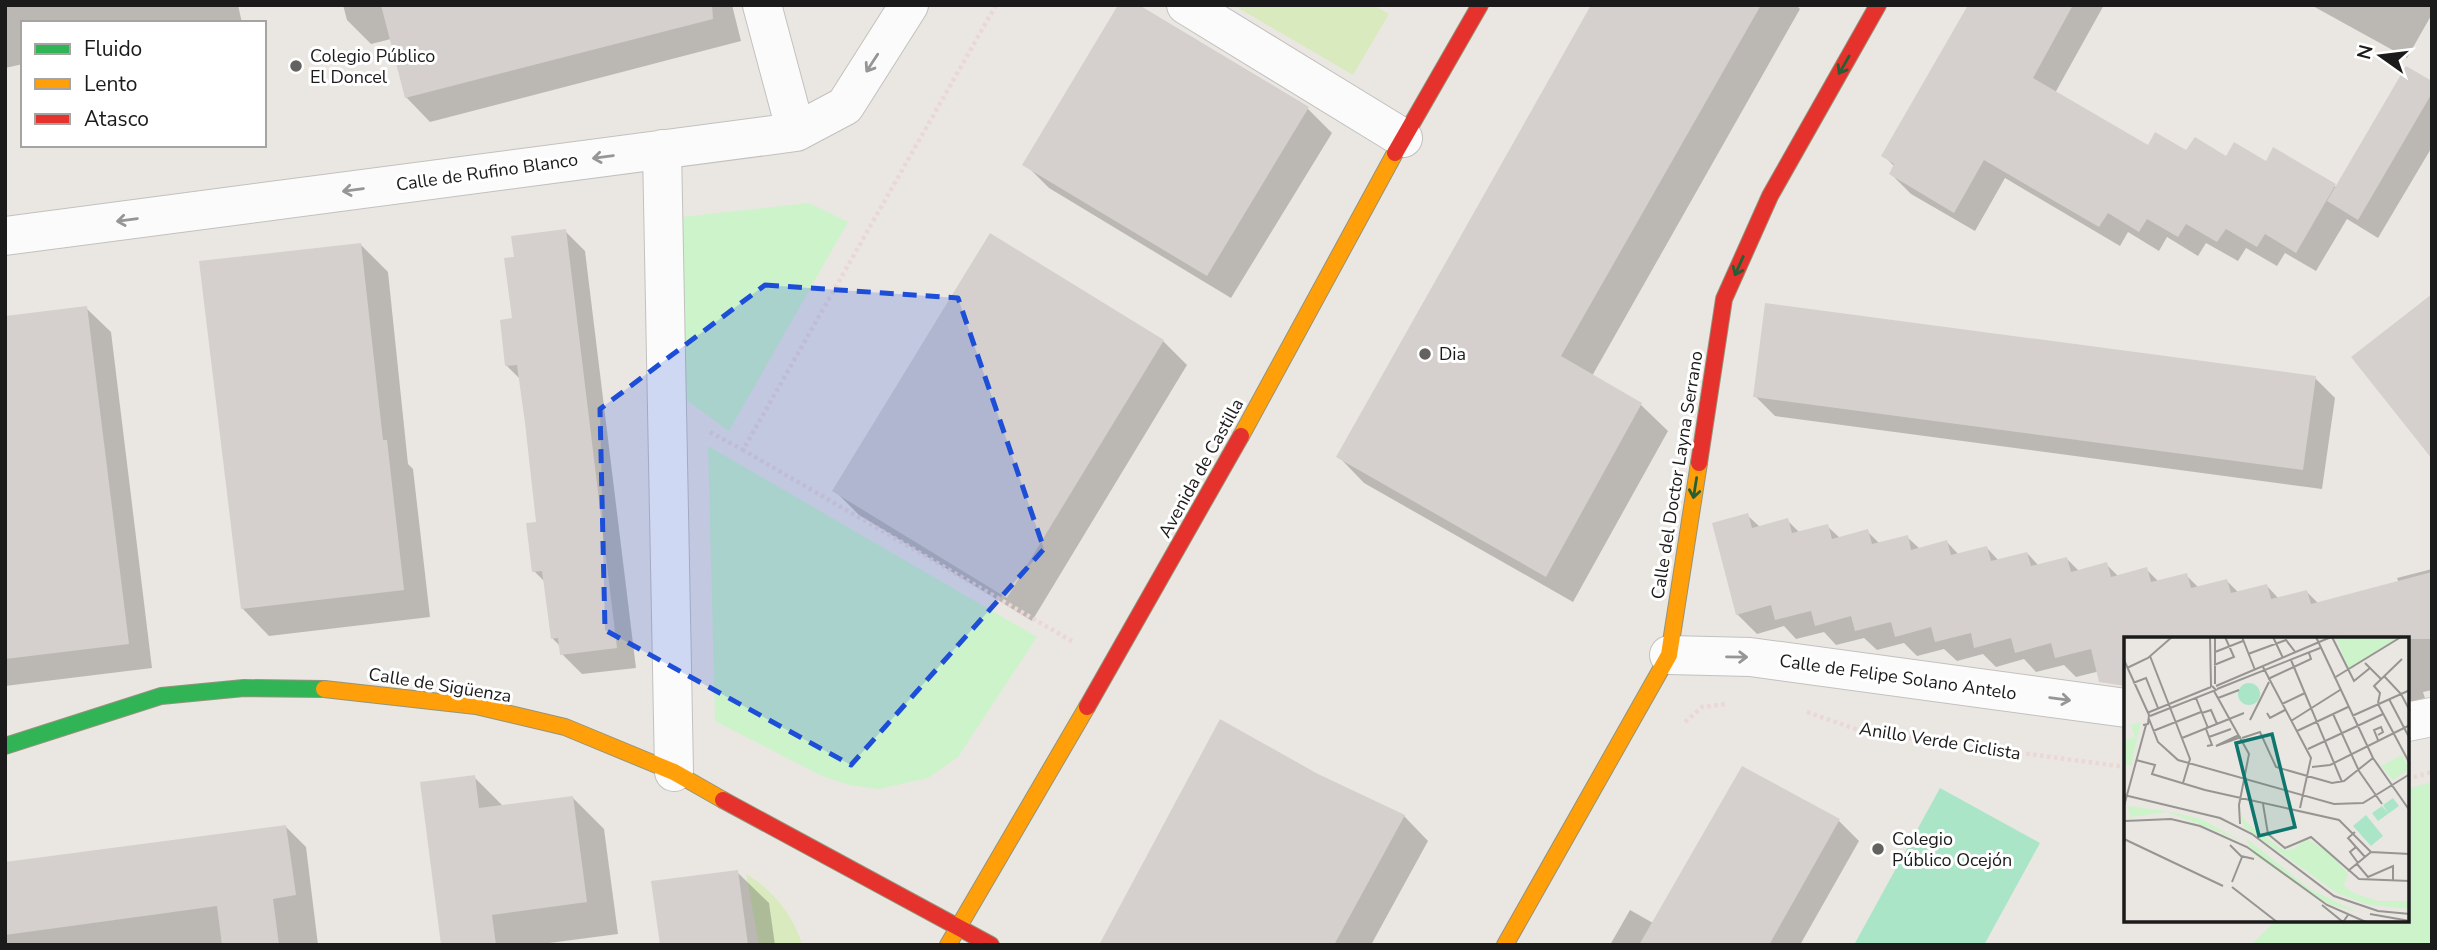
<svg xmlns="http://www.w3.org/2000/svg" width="2437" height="950" viewBox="0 0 2437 950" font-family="'Nunito Sans',sans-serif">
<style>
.grass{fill:#d9eabe}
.park{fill:#cdf3ca}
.pitch{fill:#aae5c8}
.shadow{fill:#0003}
.building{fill:#d5d0cd}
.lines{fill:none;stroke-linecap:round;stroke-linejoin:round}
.street-casing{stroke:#c2c1bf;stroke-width:40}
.fast-casing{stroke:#94937b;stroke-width:18}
.slow-casing{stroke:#94937b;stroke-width:18}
.jam-casing{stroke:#94937b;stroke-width:18}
.path{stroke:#ead7d6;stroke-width:4.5;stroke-dasharray:3.5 3.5;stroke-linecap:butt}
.street{stroke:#fcfbfb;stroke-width:38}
.fast{stroke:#30b455;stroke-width:16}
.slow{stroke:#ff9f0a;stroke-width:16}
.jam{stroke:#e5322d;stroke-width:16}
.oneway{stroke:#979696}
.oneway2{stroke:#246035}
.marked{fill:#1d4ed8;fill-opacity:0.2;stroke:#1d4ed8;stroke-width:5;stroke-dasharray:14 9;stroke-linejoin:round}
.poi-dot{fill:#636261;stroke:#fff;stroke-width:2.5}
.labels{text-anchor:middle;stroke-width:6;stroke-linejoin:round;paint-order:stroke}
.poi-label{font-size:18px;fill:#1b1b1b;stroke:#fff;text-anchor:start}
.street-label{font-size:18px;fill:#1b1b1b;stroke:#fff}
.inset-road{fill:none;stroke:#979592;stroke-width:2}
.view{fill:#0f766e;fill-opacity:0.15;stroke:#0f766e;stroke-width:3.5}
.inset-edge{fill:none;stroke:#1b1b1b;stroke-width:3.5}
</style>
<rect width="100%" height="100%" fill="#eae7e2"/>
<path class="grass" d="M1233,5H1373L1389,14L1353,75Z
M746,874C772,889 793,915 802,944L759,945Z"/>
<path class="park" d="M809,203L848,222L729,431L686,400L681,217Z
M708,446L1037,637L958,757L928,778L879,789L849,785L822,776L715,721Z
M2432,782V945H2251L2276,920H2407V789Z"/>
<path class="pitch" d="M1940,788L2040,843L1984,945H1854Z"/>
<path class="shadow" d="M5,5H238L242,23H23V64L5,68Z
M343,5H732L741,41L430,122L406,97L391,39L371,44L347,20Z
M1593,5H1796L1800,9L1592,376L1641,405L1668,431L1573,602L1364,483L1338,456Z
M1970,5H2104L2055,93L2148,148L2266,163L2337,187L2432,83V147L2378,238L2347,219L2316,271L2285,253L2277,266L2246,248L2238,261L2206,243L2198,256L2167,237L2159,251L2128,232L2120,246L2005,178L1975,231L1911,194L1891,174L1895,167L1884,156Z
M2311,5H2432V14L2407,58Z
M1307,108L1332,133L1231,298L1049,188L1025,164Z
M565,231L585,251L636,668L582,674L562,654L561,647L553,639L546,583L534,571L538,524L521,380L506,365L514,320L516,258Z
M361,245L388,272L408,464L413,469L430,617L269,636L243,609Z
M86,308L111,332L152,668L5,686V318Z
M1163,341L1187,365L1032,621L859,515L835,491Z
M2315,378L2335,398L2322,489L1775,416L1755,396Z
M1747,515L1760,527L1787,520L1800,533L1827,526L1840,538L1867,531L1880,544L1907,537L1920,549L1947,542L1959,555L1987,548L1999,561L2027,553L2039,566L2067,559L2079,571L2106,564L2119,577L2146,569L2159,582L2186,575L2199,588L2227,581L2239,593L2267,586L2279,599L2307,592L2319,604L2399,583L2397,578L2432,569V690L2423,692L2425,698L2407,703V638H2126V680L2116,683L2104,670L2076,677L2064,665L2036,672L2024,659L1996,667L1983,654L1957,661L1944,649L1917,656L1904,643L1877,650L1864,638L1836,645L1824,632L1796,639L1784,626L1757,634L1737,614Z
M1742,769L1839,821L1859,841L1800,945H1610L1630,910L1653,923Z
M1317,775L1404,816L1428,841L1371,945H1110Z
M474,777L504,807L573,798L604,829L618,934L534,945H443Z
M286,827L306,847L318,945H5V864Z
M737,872L769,903L775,945H662Z"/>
<path class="building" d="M381,5H712L713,19L405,98Z
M1118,5H1139L1309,107L1207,276L1022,165Z
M1591,5H1761L1561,356L1642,403L1546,577L1336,457Z
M1968,5H2073L2033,78L2148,145L2155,132L2186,150L2195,137L2226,156L2234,142L2266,161L2273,147L2336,184L2296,253L2265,234L2257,247L2226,229L2217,242L2186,224L2178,237L2147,219L2139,232L2108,213L2099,227L1984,160L1954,213L1889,174L1894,164L1881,156Z
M2406,66L2432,81V93L2358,220L2327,201Z
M566,229L617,648L560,655L558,638L551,639L542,571L532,572L526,523L536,522L525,423L517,365L505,366L500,320L512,318L504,258L514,257L511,236Z
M990,233L1164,340L1007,598L832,491Z
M361,243L383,440H387L404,590L241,609L199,261Z
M2432,294V459L2351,357Z
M1765,303L2316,376L2303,470L1753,397Z
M87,306L129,644L5,659V316Z
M1748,513L1752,528L1788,518L1792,533L1828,524L1832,539L1868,529L1872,544L1908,535L1911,550L1947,540L1951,555L1987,546L1991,561L2027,552L2031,566L2067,557L2071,572L2107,562L2111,577L2147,567L2151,582L2187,573L2191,588L2227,579L2231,593L2267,584L2271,599L2307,590L2311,604L2432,572V639H2125V686L2099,682L2091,649L2055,658L2051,643L2015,653L2011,638L1974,648L1971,633L1935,642L1931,627L1895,637L1891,622L1855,631L1851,616L1815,626L1811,611L1775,620L1771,605L1736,615L1712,523Z
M1220,719L1318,774L1405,815L1334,945H1099Z
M1742,766L1840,819L1769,945H1639Z
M475,775L479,808L573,796L587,902L492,915L496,945H441L420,782Z
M286,825L296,895L273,899L279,945H222L217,906L5,935V862Z
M738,870L748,945H660L651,881Z"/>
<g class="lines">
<defs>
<path id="street" d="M762,5L796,132
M1186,5L1403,138
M662,149L674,772
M5,236L796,132L845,106L909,5
M1669,655L1750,657L2126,708
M2407,722L2432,717"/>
<path id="fast" d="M5,746L161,696L244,688L324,689"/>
<path id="slow" d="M1241,436L1395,153
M324,689L476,706L565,727L674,772L723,800
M948,945L1087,707
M1505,945L1669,655L1699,463"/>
<path id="jam" d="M1395,153L1480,5
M1699,463L1724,299L1770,196L1878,5
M1087,707L1241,436
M723,800L991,945"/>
</defs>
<use href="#street" class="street-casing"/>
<use href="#fast" class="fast-casing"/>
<use href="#slow" class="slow-casing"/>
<use href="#jam" class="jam-casing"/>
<path class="path" d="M996,5L743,450L1075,643
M710,432L743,450
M1807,712L1864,732L2126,767
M1685,722L1702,707L1726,704
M2407,779L2432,772"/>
<use href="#street" class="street"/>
<use href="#fast" class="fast"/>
<use href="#slow" class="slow"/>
<use href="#jam" class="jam"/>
</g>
<defs><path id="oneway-shaft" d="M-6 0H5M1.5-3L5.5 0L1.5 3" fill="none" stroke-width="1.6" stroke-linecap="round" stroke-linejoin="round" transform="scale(1.75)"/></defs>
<g class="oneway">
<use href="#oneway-shaft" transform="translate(872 63) rotate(123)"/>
<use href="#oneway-shaft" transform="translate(603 157) rotate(172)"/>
<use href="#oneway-shaft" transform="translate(353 190) rotate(172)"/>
<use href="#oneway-shaft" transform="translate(127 220) rotate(172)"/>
<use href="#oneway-shaft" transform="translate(1737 657) rotate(1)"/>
<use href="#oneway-shaft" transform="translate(2060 699) rotate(8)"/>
</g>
<g class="oneway2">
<use href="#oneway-shaft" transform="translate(1844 65) rotate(120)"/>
<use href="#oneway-shaft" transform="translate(1739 266) rotate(114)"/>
<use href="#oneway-shaft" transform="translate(1695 488) rotate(99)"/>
</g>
<path class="marked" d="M765,285L958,298L1044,549L851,765L605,630L600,409Z"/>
<g class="poi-dot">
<circle cx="296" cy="66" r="7"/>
<circle cx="1425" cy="354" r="7"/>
<circle cx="1878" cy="849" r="7"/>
</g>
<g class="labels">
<g class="poi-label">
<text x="310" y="62">Colegio Público<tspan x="310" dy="21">El Doncel</tspan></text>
<text x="1439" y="360">Dia</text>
<text x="1892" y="845">Colegio<tspan x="1892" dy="21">Público Ocejón</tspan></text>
</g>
<g class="street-label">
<text transform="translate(487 172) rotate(-8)" y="6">Calle de Rufino Blanco</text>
<text transform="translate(1201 468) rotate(-61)" y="6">Avenida de Castilla</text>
<text transform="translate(1677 475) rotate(-81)" y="6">Calle del Doctor Layna Serrano</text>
<text transform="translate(1898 677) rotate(8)" y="6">Calle de Felipe Solano Antelo</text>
<text transform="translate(440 685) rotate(9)" y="6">Calle de Sigüenza</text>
<text transform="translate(1940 741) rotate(9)" y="6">Anillo Verde Ciclista</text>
</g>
</g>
<g transform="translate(2124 637)">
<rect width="285" height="285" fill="#eae7e2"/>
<path d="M212,0H275L224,32ZM17,85L7,129L0,127V102L11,101L7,88ZM278,118L285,132L269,143L257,129ZM4,169L43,174L77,182L118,204L43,175L8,180L7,184ZM116,175L122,185L159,213H168L183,202L206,216L224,237L220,248L227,255L253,264H285V272L241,267L213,256L120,190ZM122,201L186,252L233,275L204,267L130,218Z" fill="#cdf3ca"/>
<path d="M114 57a11 11 0 1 1 22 0a11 11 0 1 1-22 0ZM269,161L275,169L254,184L248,176L258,169L264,176L259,168ZM242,178L259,199L247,209L229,189Z" fill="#aae5c8"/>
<path class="inset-road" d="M86,0L87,50M118,0L131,33M149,0L159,21M192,0L249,121L286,174M208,0L230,44L246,31M91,15L119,4M124,17L162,3L172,16M26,19L66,122L59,146M0,23L25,78L24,87L19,88M167,23L218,145M241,26L257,42M90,28L110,20L101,0M139,30L187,121L176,171M3,31L24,21L48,0M260,39L277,57L286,74M210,41L277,0M144,42L187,22L185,16M9,46L22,41L34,71M91,47V0M92,49L207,0M93,52L196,11M90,54L125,117L115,168L116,187M72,61L84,91M94,61L115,53M265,62L286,102M254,66L256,56L250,49L278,22M158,67L181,56M254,67L286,127M23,76L87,50M78,76L87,73L93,87M143,76L146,81L161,73M209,77L235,134L258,167M26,79L92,53L88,49M228,79L286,53M25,82L34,105L54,123L210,167L239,166L286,137M126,83L145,45M167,84L216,53M82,92L88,108L83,109M29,94L77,75M173,94L224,70M115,98L92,109L117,100M254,98L259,95L257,90L250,93L254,103M85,100L107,92M58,101L120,76M118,101L136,95L152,130L208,146L220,144L249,121M184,112L259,77M12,123L31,128L28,137L81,153L215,183L247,215L286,217M188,130L206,128L286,88M0,158L96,181L128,197L210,259L254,274L286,277M139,167L144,197L161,211L187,200L235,242L286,244M0,169L22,88M1,184L47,182L76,189L123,210L203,268L242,285M231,195L224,201L241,220M0,202L99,249M106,208L117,219L130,222M232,210L226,215L234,226M233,227L244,240L269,229V244M224,234L247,215M108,245L118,220M108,250L153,285M198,268L219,285L224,278M246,277L286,284"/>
<path class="view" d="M148,97L171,190L135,199L112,106Z"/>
<rect width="285" height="285" class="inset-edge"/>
</g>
<rect width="2437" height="950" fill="none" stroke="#1b1b1b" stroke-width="14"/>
<rect x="21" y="21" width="245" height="126" fill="#ffffff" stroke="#a4a4a4" stroke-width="2"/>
<rect x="35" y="44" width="35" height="10" fill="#30b455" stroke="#a4a4a4" stroke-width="2"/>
<text x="84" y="56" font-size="21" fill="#1b1b1b">Fluido</text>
<rect x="35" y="79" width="35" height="10" fill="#ff9f0a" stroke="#a4a4a4" stroke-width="2"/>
<text x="84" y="91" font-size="21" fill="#1b1b1b">Lento</text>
<rect x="35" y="114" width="35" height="10" fill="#e5322d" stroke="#a4a4a4" stroke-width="2"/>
<text x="84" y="126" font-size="21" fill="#1b1b1b">Atasco</text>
<g transform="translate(2381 56) rotate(284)" stroke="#ffffff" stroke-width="5" paint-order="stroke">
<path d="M0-5L12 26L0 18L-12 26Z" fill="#1b1b1b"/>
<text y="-10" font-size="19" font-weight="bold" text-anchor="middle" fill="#1b1b1b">N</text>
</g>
</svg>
